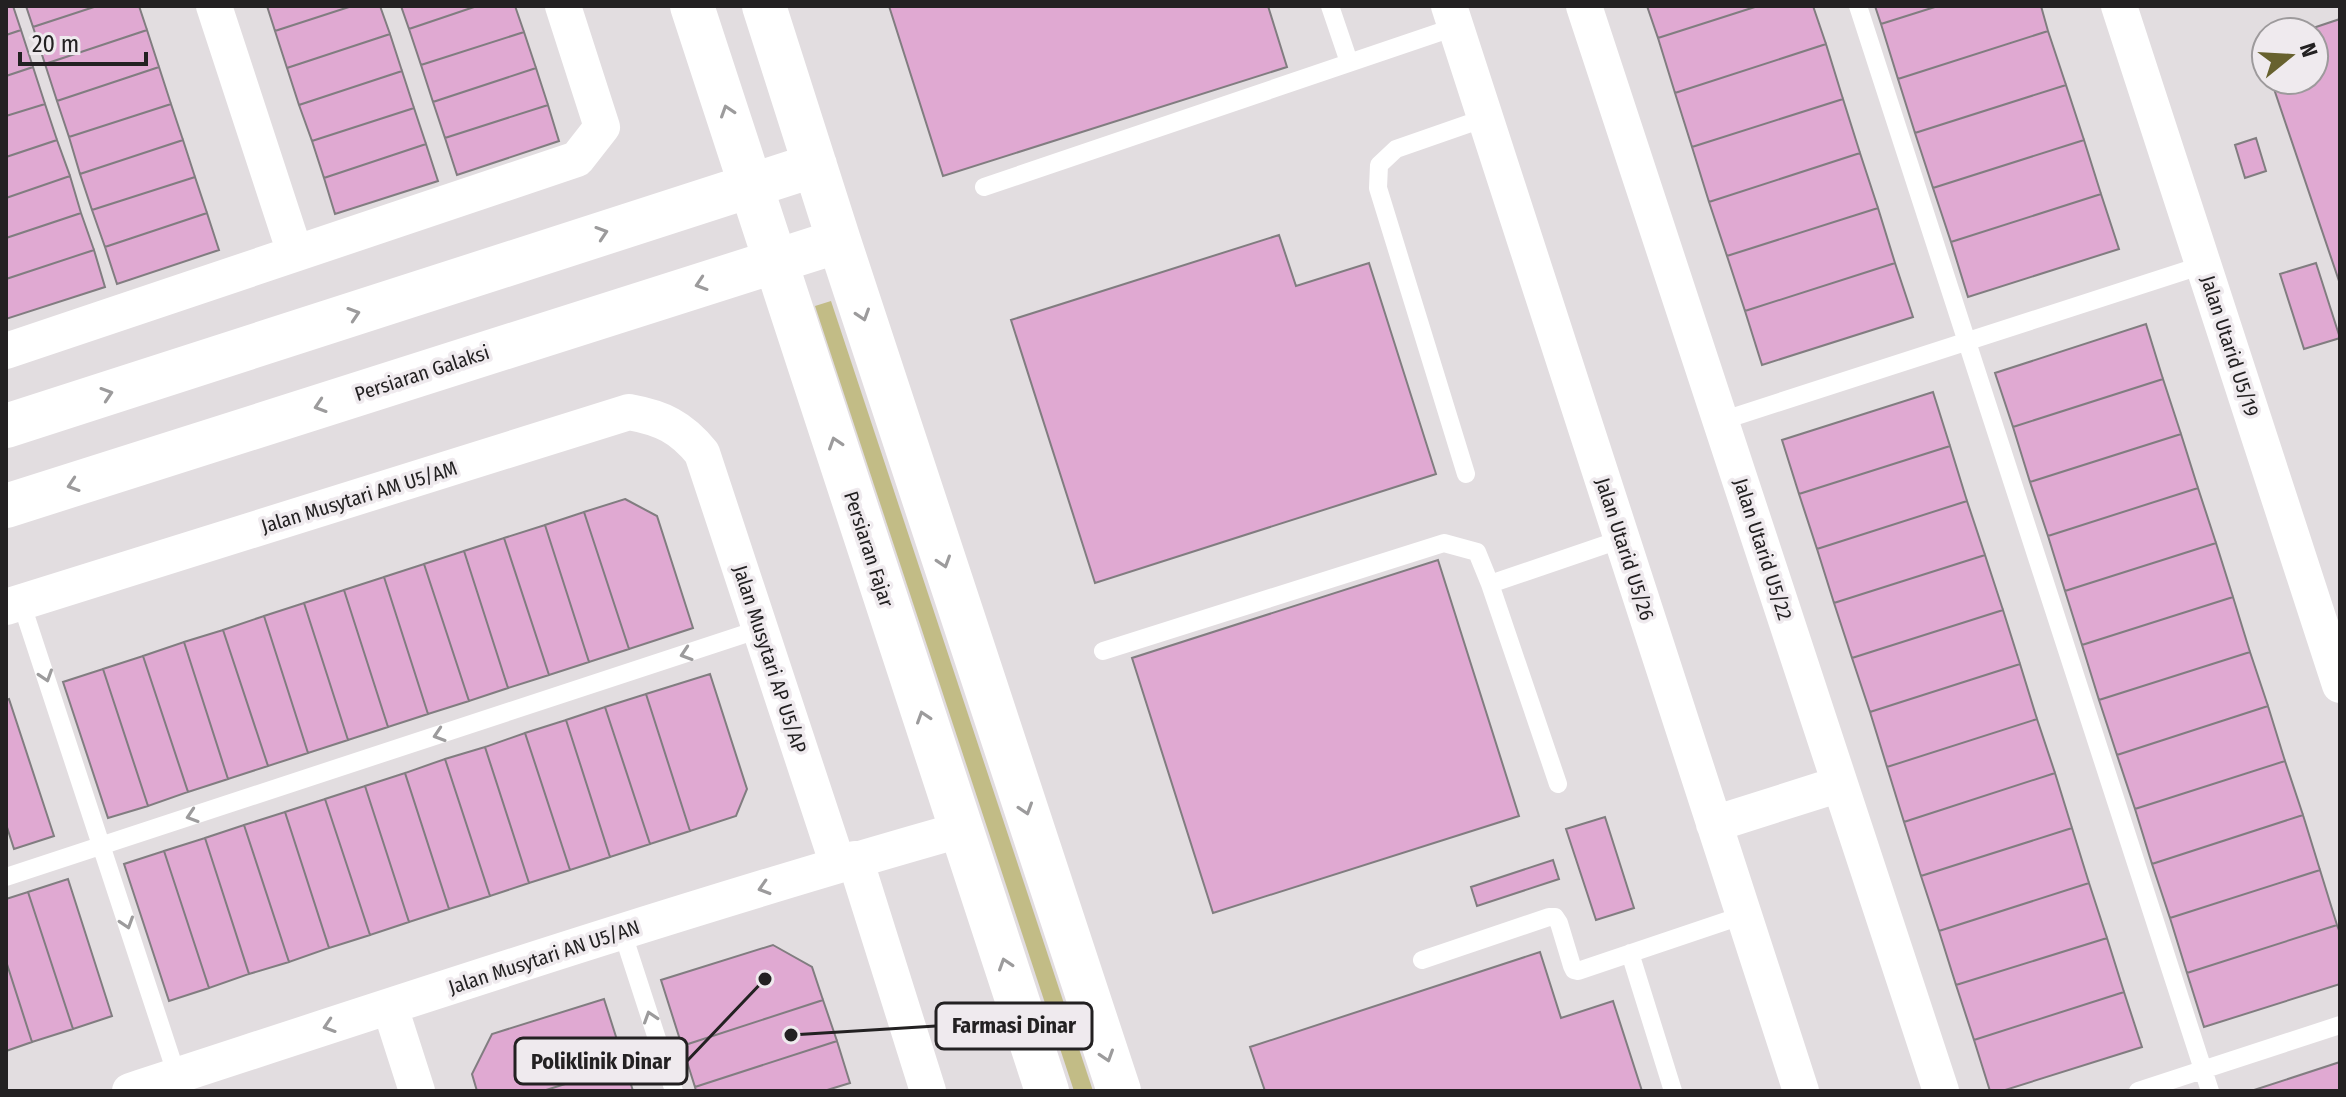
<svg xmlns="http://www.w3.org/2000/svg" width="2346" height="1097" viewBox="0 0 2346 1097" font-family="'Fira Sans Condensed',sans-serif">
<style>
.green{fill:#c2bc86}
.building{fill:#e0a9d2;stroke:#817d80;stroke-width:2}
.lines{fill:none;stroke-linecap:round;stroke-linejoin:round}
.lane{stroke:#fff;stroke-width:18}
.street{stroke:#fff;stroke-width:36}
.secondary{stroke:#fff;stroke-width:44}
.oneway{stroke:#9c9b9c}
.labels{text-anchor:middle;stroke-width:7;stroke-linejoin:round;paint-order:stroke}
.street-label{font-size:20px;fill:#232122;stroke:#efeaee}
.leader{fill:none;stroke:#232122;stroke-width:3}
.callout-dot{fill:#232122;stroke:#efeaee;stroke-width:3}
.callout{fill:#efeaee;stroke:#232122;stroke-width:3}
.callout-label{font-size:22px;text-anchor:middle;font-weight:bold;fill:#232122}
</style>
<rect width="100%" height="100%" fill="#e2dde0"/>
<path class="green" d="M831,301L1093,1091H1074L815,306Z"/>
<path class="building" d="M6,6H13L21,30L6,35Z
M26,6H97L33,27Z
M97,6H139L147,30L45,64L33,27Z
M267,6H352L275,31Z
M352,6H380L390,34L287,68L275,31Z
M401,6H477L409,29Z
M477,6H515L524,32L421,65L409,29Z
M889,6H1268L1287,67L943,176Z
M1647,6H1758L1658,38Z
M1758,6H1813L1826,44L1675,93L1658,38Z
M1875,6H1938L1881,24Z
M1938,6H2041L2048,31L1898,79L1881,24Z
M2340,19V284L2271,80H2314V32H2301Z
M21,30L33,67L6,76V35Z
M147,30L159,67L57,101L45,64Z
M2048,31L2066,85L1915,133L1898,79Z
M524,32L536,68L433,102L421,65Z
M390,34L402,71L299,105L287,68Z
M1826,44L1843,99L1692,147L1675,93Z
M33,67L45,104L6,116V76Z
M159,67L171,104L69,137L57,101Z
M536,68L548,105L445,138L433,102Z
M402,71L414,108L312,141L299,105Z
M2066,85L2084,140L1933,188L1915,133Z
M1843,99L1860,153L1709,202L1692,147Z
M45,104L57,140L6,157V116Z
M171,104L183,140L80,174L69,137Z
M548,105L559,141L457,175L445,138Z
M414,108L426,144L324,178L312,141Z
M2256,138L2266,171L2245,178L2235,145Z
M57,140L70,176L6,198V157Z
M183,140L195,177L92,210L80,174Z
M2084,140L2101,194L1951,242L1933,188Z
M426,144L438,181L335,214L324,178Z
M1860,153L1878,208L1727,256L1709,202Z
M70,176L81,213L6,238V198Z
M195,177L207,213L105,247L92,210Z
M2101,194L2119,249L1968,297L1951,242Z
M1878,208L1895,263L1745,311L1727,256Z
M81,213L94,250L6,279V238Z
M207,213L219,250L117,284L105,247Z
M1279,235L1296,286L1369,263L1436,474L1095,583L1011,320Z
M94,250L105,287L6,319V279Z
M1895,263L1913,317L1762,365L1745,311Z
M2316,263L2340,338L2304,349L2280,274Z
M2146,324L2163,379L2013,427L1995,373Z
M2163,379L2181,434L2030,482L2013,427Z
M1933,392L1950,446L1799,494L1782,440Z
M2181,434L2198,488L2048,536L2030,482Z
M1950,446L1967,501L1817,549L1799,494Z
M2198,488L2216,543L2065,591L2048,536Z
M625,499L657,516L693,628L629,649L584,512Z
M1967,501L1985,555L1834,603L1817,549Z
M584,512L629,649L589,662L545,525Z
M545,525L589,662L549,675L504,538Z
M504,538L549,675L508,688L464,551Z
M2216,543L2233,597L2082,645L2065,591Z
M464,551L508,688L469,701L424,564Z
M1985,555L2003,610L1852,658L1834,603Z
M1438,560L1519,816L1213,913L1132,658Z
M424,564L469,701L428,714L384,577Z
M384,577L428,714L388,727L344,590Z
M344,590L388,727L348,740L304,603Z
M2233,597L2250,652L2099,700L2082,645Z
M304,603L348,740L308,753L264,616Z
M2003,610L2020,664L1870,712L1852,658Z
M264,616L308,753L268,766L223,630Z
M223,630L268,766L228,779L184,642Z
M184,642L228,779L188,792L143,656Z
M2250,652L2268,706L2117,755L2099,700Z
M143,656L188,792L148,806L103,669Z
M2020,664L2037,719L1887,767L1870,712Z
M103,669L148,806L108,818L63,682Z
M710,674L747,789L736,816L690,831L646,694Z
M646,694L690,831L650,844L605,707Z
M9,699L54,836L14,849L6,824V700Z
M2268,706L2285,761L2135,809L2117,755Z
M605,707L650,844L610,857L566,720Z
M2037,719L2055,773L1904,822L1887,767Z
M566,720L610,857L570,870L525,733Z
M525,733L570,870L529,883L485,747Z
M485,747L529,883L490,896L445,759Z
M445,759L490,896L449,909L405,773Z
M2285,761L2303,815L2152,864L2135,809Z
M405,773L449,909L409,922L365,786Z
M2055,773L2072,828L1921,876L1904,822Z
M365,786L409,922L370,935L325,799Z
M325,799L370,935L329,948L285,812Z
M285,812L329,948L289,962L244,825Z
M2303,815L2320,870L2170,918L2152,864Z
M1605,817L1634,908L1596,920L1566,829Z
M244,825L289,962L249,974L205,838Z
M2072,828L2089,883L1939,931L1921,876Z
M205,838L249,974L209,988L164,851Z
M164,851L209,988L169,1001L124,864Z
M1553,860L1559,879L1477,906L1471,887Z
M2320,870L2337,925L2187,973L2170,918Z
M68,879L112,1016L73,1029L28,892Z
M2089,883L2107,938L1956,985L1939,931Z
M28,892L73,1029L32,1042L6,961V899Z
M2337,925L2340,933V984L2204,1027L2187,973Z
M2107,938L2124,992L1974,1040L1956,985Z
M773,945L812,967L823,1000L682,1046L661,980Z
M1540,952L1561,1018L1613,1001L1642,1091H1265L1250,1047Z
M6,961L32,1042L6,1051Z
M2124,992L2142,1047L2002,1091H1990L1974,1040Z
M604,999L625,1065L543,1091H477L472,1074L492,1034Z
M823,1000L837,1041L695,1087L682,1046Z
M837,1041L850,1083L824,1091H696L695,1087Z
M2340,1062V1091H2251Z
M625,1065L633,1091H543Z"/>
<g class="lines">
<path class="lane" d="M1330,6L1349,62
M1858,6L2210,1091
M984,187L1455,27
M1721,421L2203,265
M1466,474L1378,188L1379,165L1396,149L1485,118
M1490,584L1622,539
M21,602L177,1076
M1103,651L1444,543L1477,552L1490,584L1558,784
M6,877L760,629
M622,931L674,1091
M1630,953L1673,1091
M1422,960L1549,917H1555L1559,923L1572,966L1574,970L1578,971L1744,915
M2138,1091L2340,1025"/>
<path class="street" d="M214,6L295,253
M1449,6L1801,1091
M1584,6L1941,1091
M2119,6L2340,685
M6,351L577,159L602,127L563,6
M6,607L629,412C662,418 681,427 702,453L838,865
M1714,824L1840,784
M855,859L928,1091
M390,1007L417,1091
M130,1091C406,1001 681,909 960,830"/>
<path class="secondary" d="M692,6L1047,1091
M764,6L839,241L1119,1091
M6,426L815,165
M6,506L839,241"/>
</g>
<defs><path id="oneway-chevron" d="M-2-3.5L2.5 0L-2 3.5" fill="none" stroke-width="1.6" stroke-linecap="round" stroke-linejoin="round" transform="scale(2)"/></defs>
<g class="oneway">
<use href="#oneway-chevron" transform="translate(727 111) rotate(-108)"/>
<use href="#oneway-chevron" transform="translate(602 233) rotate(-18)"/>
<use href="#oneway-chevron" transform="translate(701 284) rotate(162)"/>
<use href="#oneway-chevron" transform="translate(354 314) rotate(-18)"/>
<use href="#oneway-chevron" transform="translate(863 315) rotate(72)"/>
<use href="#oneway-chevron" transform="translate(107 394) rotate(-18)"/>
<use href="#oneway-chevron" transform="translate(320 406) rotate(162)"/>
<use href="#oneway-chevron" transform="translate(835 443) rotate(-108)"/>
<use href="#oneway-chevron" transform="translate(73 485) rotate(162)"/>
<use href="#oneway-chevron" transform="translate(944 562) rotate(72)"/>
<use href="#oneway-chevron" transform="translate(686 654) rotate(162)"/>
<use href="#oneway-chevron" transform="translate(46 676) rotate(72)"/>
<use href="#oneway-chevron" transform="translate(923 717) rotate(-108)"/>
<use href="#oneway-chevron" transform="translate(439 735) rotate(162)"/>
<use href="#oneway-chevron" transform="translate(1026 809) rotate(72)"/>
<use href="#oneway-chevron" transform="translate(192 816) rotate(162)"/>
<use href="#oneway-chevron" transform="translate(764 888) rotate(163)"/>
<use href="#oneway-chevron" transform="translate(127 923) rotate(72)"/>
<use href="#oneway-chevron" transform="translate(1005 964) rotate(-108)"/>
<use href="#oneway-chevron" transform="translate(650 1017) rotate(-108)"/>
<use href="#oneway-chevron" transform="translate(329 1026) rotate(162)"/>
<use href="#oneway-chevron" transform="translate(1107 1056) rotate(72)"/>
</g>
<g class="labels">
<g class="street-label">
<text transform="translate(2230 346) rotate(72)" y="7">Jalan Utarid U5/19</text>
<text transform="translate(422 373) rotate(-18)" y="7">Persiaran Galaksi</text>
<text transform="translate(359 497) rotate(-17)" y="7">Jalan Musytari AM U5/AM</text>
<text transform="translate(869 549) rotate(72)" y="7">Persiaran Fajar</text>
<text transform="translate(1625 549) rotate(72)" y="7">Jalan Utarid U5/26</text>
<text transform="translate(1763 549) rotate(72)" y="7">Jalan Utarid U5/22</text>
<text transform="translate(770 659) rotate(72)" y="7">Jalan Musytari AP U5/AP</text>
<text transform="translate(544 957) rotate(-18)" y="7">Jalan Musytari AN U5/AN</text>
</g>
</g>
<path class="leader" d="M791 1035L936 1026M765 979L687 1061"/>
<g class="callout-dot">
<circle cx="791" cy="1035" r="8"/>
<circle cx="765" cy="979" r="8"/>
</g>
<g class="callout">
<rect x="936" y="1003" width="156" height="46" rx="8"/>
<rect x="515" y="1038" width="172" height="46" rx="8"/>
</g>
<g class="callout-label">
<text x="1014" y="1033">Farmasi Dinar</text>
<text x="601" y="1069">Poliklinik Dinar</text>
</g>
<rect width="2346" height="1097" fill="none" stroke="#232122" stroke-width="16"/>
<g transform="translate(2290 56) rotate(72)"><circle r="38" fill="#efeaee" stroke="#9d9a9c" stroke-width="2"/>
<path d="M0-6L14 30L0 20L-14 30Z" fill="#67612e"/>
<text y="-12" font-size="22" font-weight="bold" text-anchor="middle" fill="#232122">N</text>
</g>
<path d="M20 52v12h126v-12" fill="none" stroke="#232122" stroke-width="4"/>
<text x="32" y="52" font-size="24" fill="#232122" stroke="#efeaee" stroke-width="6" paint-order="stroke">20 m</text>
</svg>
